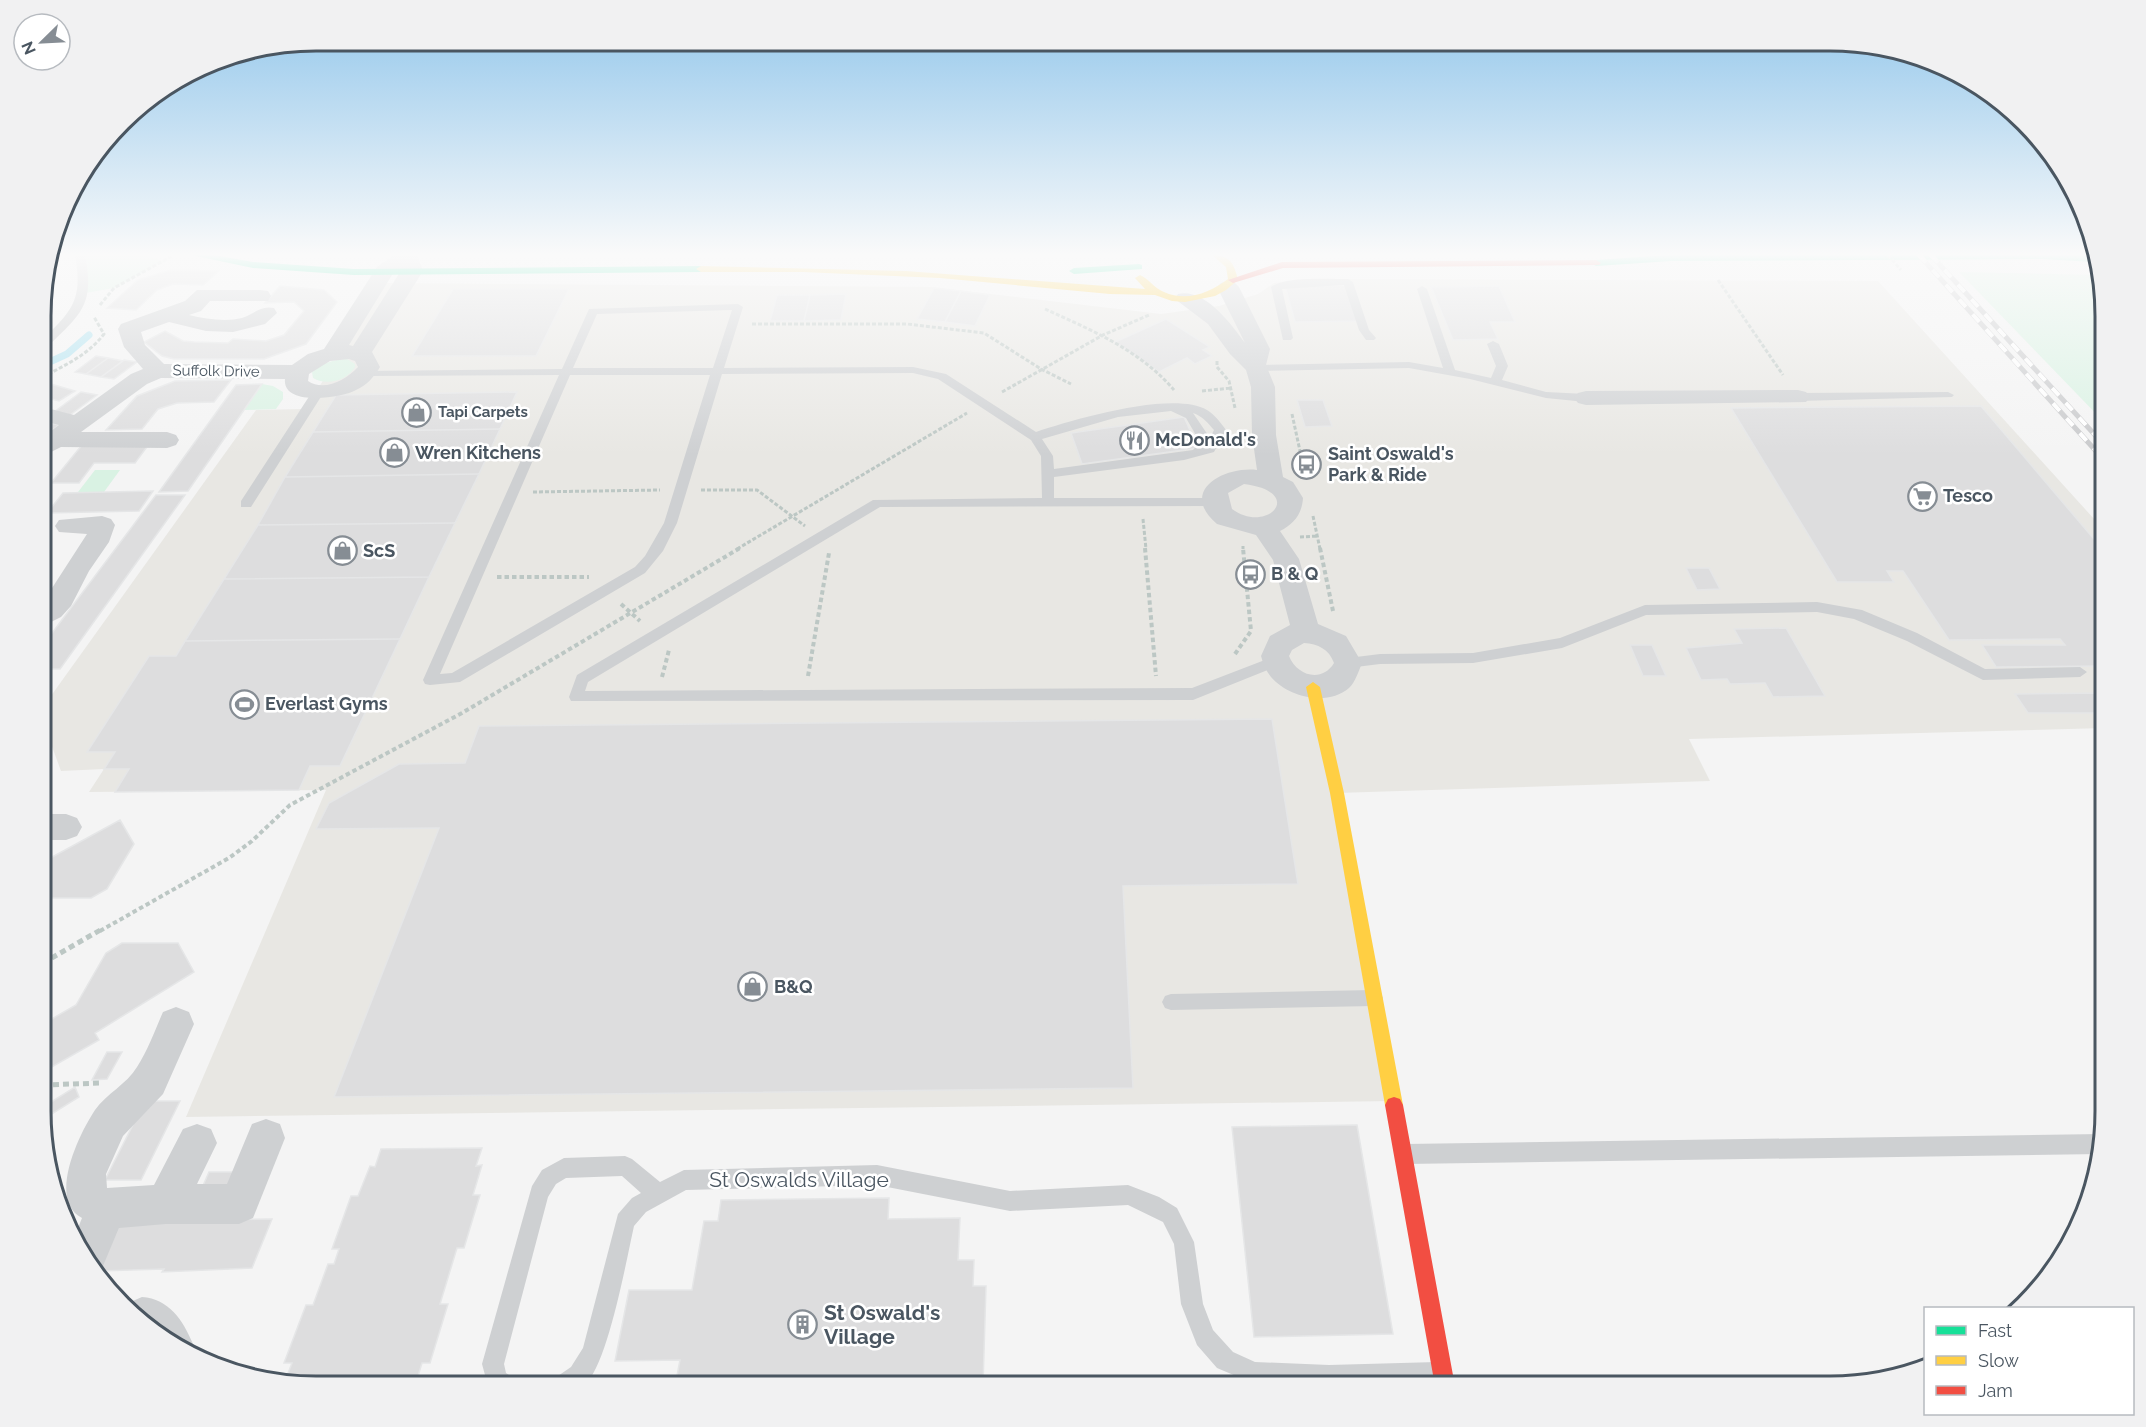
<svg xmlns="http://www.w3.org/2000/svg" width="2146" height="1427" viewBox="0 0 2146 1427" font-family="Raleway,sans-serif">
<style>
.commercial{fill:#e8e7e3}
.green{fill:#d9f2e3}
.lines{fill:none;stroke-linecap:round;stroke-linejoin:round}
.stream{stroke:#aee2f0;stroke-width:7}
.building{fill:#ddddde;stroke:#e5e6e7;stroke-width:1.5}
.path-far2{stroke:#bcc7c4;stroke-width:3;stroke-dasharray:4 2;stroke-linecap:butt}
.path-far1{stroke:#bcc7c4;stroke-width:4;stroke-dasharray:4.5 3;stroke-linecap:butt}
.path{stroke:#bcc7c4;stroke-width:5;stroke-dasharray:6 4;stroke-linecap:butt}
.lane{fill:#ced0d2;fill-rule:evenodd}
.street{fill:#ced0d2;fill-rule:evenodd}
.fast{fill:#16e098;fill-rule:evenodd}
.slow{fill:#ffcf43;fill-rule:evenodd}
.jam{fill:#f24e42;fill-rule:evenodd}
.rail-casing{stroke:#c9cacc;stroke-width:5}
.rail{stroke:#fff;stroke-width:4;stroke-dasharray:10;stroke-linecap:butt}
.path-bridge{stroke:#bcc7c4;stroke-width:3;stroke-dasharray:4 2;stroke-linecap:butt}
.labels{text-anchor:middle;stroke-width:5;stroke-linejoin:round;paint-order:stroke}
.far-street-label{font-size:15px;fill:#4a5661;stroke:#fff}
.far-poi-label{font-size:15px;font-weight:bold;fill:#4a5661;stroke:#fff;text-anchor:start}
.poi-label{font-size:18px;font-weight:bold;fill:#4a5661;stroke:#fff;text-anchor:start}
.near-street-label{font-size:21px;fill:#4a5661;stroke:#fff}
.near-poi-label{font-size:21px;font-weight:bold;fill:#4a5661;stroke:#fff;text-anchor:start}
.rim{fill:none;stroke:#4a5661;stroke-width:3}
</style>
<rect width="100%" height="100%" fill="#f4f4f4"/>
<path class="commercial" d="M1314,279L1878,281L2105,531V728L1689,739L1710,781L1337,793L1393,1101L186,1117L326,790L89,792L104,769L61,771L43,722V707L256,410L305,409L385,283L931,287L1161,314L1219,306L1258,294L1274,283Z"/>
<path class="green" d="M80,255H145L164,261L114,288L85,293Z
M1959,272L2098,275L2105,298V423Z
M347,359L355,364V367C347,381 327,386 313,378L312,372C323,362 333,360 347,359Z
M262,384L273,386L283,392V399L276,409L244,410Z
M95,470H120L104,492H78Z"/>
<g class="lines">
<path class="stream" d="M43,365L67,354L89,335"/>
</g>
<path class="building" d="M171,270L219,271L203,285L173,284L157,290L136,310L107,308L138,280Z
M1347,285L1359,321L1295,322L1285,286Z
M280,286L324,290L337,302L306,344L264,359H174L162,356L144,342L165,331L183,341L194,342L228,343L233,339L266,341L284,335L304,311L294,302L265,303Z
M1499,286L1515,322H1490L1498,339L1453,340L1431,287Z
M934,288L961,291L945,322L917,319Z
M453,289H569L536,356H412Z
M961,291L990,295L975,326L945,322Z
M846,294L841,320L804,321L810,295Z
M777,295H810L804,321H770Z
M1166,319L1210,347L1203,350L1212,356L1195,364L1187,358L1159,372L1115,342Z
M96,356L108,358L86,374L75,372Z
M108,358L123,361L101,377L86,374Z
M124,360L137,362L114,379L101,377Z
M231,380L214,402L177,403L158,409L142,429L106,430L137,396L175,381Z
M44,382L75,391L59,401L43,397Z
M262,384L188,491L159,492L236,385Z
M81,392L97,395L70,415L54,412Z
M517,392L500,429L313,432L336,395Z
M1297,400H1323L1332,426L1305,427Z
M1981,406L2105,552V670L2102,666L1996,667L1982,645H2065L2060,639L1949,640L1903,571H1887L1894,582H1837L1731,408Z
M1184,417L1198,448L1082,464L1071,433Z
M43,421L59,425L50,432L43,430Z
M500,429L479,474L285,477L313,432Z
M149,444L135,463H94L79,483H51L82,445Z
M479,474L455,523L258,525L285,477Z
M153,491L139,511L47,513L63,493Z
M156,495H185L60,669H43V645Z
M455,523L429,577L224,579L258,525Z
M1686,568H1709L1720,589L1697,590Z
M429,577L400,639L185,641L224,579Z
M43,584L59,594L43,604Z
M1786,628L1825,696L1773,697L1765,683L1730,684L1727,679L1701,680L1686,648L1742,643L1734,629Z
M400,639L340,766H310L299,790L115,792L129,769H104L115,752H87L149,656H176L185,641Z
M1630,645H1652L1666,676H1643Z
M2105,693V713H2028L2015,694Z
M1272,719L1298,884L1123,886L1133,1088L334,1097L439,828L316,829L329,803L399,764L465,763L479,726Z
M120,820L134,844L107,889L91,898H43V862Z
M122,943H178L194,972L95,1033L99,1040L43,1072V1024L76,1005L106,953Z
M107,1052H122L107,1079L92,1080Z
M75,1087L79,1097L47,1117L43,1107Z
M145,1101H180L141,1180H105Z
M1357,1125L1393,1334L1254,1337L1232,1127Z
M482,1148L476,1166L482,1165L473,1195H480L464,1248H457L440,1304H448L430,1363H422L415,1386H316L285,1381L292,1363H284L306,1305H313L328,1264H334L339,1249H332L351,1196H358L370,1166L375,1167L381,1149Z
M209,1172H234L224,1197H198Z
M52,1173L85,1249L80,1252L78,1249Z
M889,1198L888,1219L960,1218L958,1260H974L973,1286H986L983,1385L675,1386L680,1360L615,1361L629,1290H692L704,1221H718L721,1200Z
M272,1219L252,1268L162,1272L164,1269L99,1271L121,1222Z"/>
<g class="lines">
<path class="path-far2" d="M1718,280L1783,375
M100,305L114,288L172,256
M1045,309C1091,330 1140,350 1174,390
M752,324H907L984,333L1041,369L1071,384
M1217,361V367L1229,381L1235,408
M43,377C65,365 88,355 104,334L94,317
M1202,391L1231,388
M1002,392L1103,335L1149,315
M1292,414L1305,474
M701,490H757L805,526
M533,492L660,490
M1313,516L1320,549
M1143,519L1146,549
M1300,537L1318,536
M1243,546V549
M737,549L967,413"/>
<path class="path-far1" d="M1145,548L1156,676
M1320,548L1333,611
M497,577H589
M621,604L640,621
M1235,654L1251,631L1243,548
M808,676L829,553
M662,677L669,650
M100,931L229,858L252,841L290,805L462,713L740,548"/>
<path class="path" d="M43,963L102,929
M43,1085L102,1083"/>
<path class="lane" d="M75,255H85C95,305 81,314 47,347L43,348V339C73,310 83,299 75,255Z
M1348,279L1353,282L1369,330L1376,338L1374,340H1366L1359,330L1344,285L1282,289L1293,338L1291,340H1283L1271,287C1285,276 1329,279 1348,279Z
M1422,286L1427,289L1455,370L1491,378L1496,366L1487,344L1493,341L1499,344L1508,366L1502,380L1546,392L1586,394L1592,398L1586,402L1546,398L1470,379L1409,368L1257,371L1251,368L1257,365L1409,362L1443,368L1417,289Z
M738,304L743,307L724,368L913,367L946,374L1036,432C1072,420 1173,390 1207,410C1215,415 1221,423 1226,430L1214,452L1184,460L1054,477V498H1214L1220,502L1214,506L880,507L588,682L585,691L1192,688L1275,656L1280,657L1282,661L1280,665L1193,700L571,701L569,697L577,675L873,500L1042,498L1041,456L1031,440L938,379L913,373L722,374L677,523L663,551L645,573L460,682L430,685L425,684L423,680L559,375L366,376L360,373L362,371L562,369L589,309ZM732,310L713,368H573L597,314ZM570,375H710L664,523L645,556L635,567L452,673L440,674ZM1171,411L1186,418L1200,442L1193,450L1054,469L1053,456L1042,439L1118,417ZM1193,413C1202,416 1208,423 1214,430L1210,438Z
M318,389L324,392L251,507H241V501L312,392Z
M1948,392L1954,395L1952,397L1798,401L1792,397L1798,393Z
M1817,602L1862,610L1917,633L1985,669L2080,667L2087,672L2080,677L1983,680L1907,641L1854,619L1817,612L1646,615L1562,648L1473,663L1380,664L1348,668L1341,663L1348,658L1380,654L1473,653L1560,638L1645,605Z
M1374,990L1380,992L1383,998L1380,1004L1374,1006L1171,1010L1165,1008L1162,1002L1165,996L1171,994Z
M2102,1134L2100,1154L1405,1164L1398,1161L1395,1154L1398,1147L1405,1144Z
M625,1156L632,1159L660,1182L684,1170L877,1165L1010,1191L1128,1185L1159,1197L1177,1208L1194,1242L1203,1304L1213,1330L1233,1352L1255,1362L1329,1365L1437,1362L1445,1365L1448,1373L1445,1381L1437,1384L1308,1386L1255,1384L1217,1368L1197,1345L1181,1304L1174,1244L1163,1222L1128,1205L1010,1211L877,1185L686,1190L646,1212L634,1226C627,1257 607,1369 584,1385C577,1389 561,1386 552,1386L555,1378L571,1367L583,1348L618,1214L632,1198L641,1193L622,1176L566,1178L556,1184L548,1197L504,1364L506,1373L513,1378L516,1386H488L482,1364L532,1186L542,1170L564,1158Z"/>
<path class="street" d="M394,255H417L423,271L372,352L380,367C374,377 367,385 356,390C342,398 282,407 285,379L161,378L147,384L81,432H167L176,435L179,440L176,445L167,448L61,447L43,456V437L59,425L43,421V407L74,415L131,374L143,369L124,347L118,329L121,324L185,301L197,290H260L268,291L271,296L268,301H210L201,311L189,315C206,319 226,322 242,318C255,314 260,305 274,308L277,313L265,324L233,332L206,331L169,322L141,332L145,345L164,364L292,365L308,354L324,349L377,267ZM402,269L353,346L349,345L392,275ZM349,359L355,361L358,367C346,380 324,392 308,381L309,374L330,361Z
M1228,281L1235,283L1239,287L1270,349L1266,365L1275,387L1276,435L1283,477L1293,482L1303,498C1302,514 1294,524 1280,531L1299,559L1318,624L1346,636L1362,663C1359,670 1355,683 1349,688C1327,707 1288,697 1271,677C1266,671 1263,663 1261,656L1270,636L1290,625L1273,560L1256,535L1217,524C1178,491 1224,466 1257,470L1252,435L1251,387L1246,370L1230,354L1208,324L1175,299L1178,294C1205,288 1231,324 1245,343L1217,287L1221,283ZM1244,484C1307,492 1267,535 1232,509L1228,493ZM1304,643C1318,644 1329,649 1334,663C1322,683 1297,676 1289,656L1292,650Z
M1798,390L1806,392L1810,397L1806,402L1586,405L1578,403L1574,398L1578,393L1586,391Z
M102,516L111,519L115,525L109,542L89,571L71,606L61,617L43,626V602L87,534L59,532L55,526L59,520Z
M43,814H66L77,818L82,827L77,836L66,840H43Z
M176,1007L189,1012L194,1024L163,1094L123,1136L106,1174L107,1188L154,1185L183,1129L197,1124L211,1129L217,1143L197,1184H227L252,1124L266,1119L280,1124L285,1138L253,1218L239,1224H166L119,1228L100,1273L78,1249L74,1238L82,1218C47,1200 79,1134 95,1110C106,1094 127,1084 137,1067C148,1050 155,1030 163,1012Z
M142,1297C169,1299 183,1320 193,1344L189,1353L163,1340L128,1303Z"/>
<path class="fast" d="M191,255H214L253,262L354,269L701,266L706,269L701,272L354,275L253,268Z
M1668,255H2079L2092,256L2094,262L2042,259L1671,261L1596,266L1591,263L1596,260Z
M1139,264L1142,265V269L1074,274L1069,271L1074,268Z"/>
<path class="slow" d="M1212,255C1230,255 1234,263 1238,280L1226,290L1215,296L1185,302L1172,301L1155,295L1110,294L940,278L803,272H701L696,269L701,266L906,271L1145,289L1135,278L1140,275C1149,279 1154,288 1164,292C1186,302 1210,293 1228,279L1226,267Z
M1313,682L1320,687L1344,793L1403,1105L1400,1111L1394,1113L1388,1111L1385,1105L1330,793L1306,687Z"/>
<path class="jam" d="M1596,260L1601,263L1599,265L1283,268L1233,283L1228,280L1282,262Z
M1394,1097L1400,1099L1403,1105L1455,1386H1435L1385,1105L1388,1099Z"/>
<defs>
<path id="rail" d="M1919,255L2105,461
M1931,255L2105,446"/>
</defs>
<use href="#rail" class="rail-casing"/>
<use href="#rail" class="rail"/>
<path class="path-bridge" d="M1888,255L1901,270"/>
</g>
<linearGradient id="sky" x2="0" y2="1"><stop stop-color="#91c6eb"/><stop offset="0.56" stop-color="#fafafa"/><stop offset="1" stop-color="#fafafa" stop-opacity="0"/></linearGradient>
<rect width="2146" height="455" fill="url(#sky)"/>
<defs>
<symbol id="shop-ring" viewBox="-11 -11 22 22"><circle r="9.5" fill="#fff" stroke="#868d94" stroke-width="1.5"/><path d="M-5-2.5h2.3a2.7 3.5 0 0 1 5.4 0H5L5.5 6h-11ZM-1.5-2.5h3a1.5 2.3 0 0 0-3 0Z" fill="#868d94"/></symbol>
<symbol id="restaurant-ring" viewBox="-11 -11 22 22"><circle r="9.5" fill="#fff" stroke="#868d94" stroke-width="1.5"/><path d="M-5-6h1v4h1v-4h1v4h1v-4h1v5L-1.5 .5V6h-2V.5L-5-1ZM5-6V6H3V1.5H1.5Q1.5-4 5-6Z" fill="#868d94"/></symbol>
<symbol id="bus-ring" viewBox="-11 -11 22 22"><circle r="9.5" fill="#fff" stroke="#868d94" stroke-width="1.5"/><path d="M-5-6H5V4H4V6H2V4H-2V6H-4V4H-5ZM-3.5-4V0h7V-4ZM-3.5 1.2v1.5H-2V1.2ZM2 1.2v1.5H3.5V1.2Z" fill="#868d94"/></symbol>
<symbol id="supermarket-ring" viewBox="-11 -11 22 22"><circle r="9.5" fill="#fff" stroke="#868d94" stroke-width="1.5"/><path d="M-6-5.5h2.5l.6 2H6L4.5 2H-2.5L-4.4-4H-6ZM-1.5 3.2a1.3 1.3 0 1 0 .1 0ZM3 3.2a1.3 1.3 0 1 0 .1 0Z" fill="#868d94"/></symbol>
<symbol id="stadium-ring" viewBox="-11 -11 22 22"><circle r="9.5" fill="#fff" stroke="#868d94" stroke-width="1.5"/><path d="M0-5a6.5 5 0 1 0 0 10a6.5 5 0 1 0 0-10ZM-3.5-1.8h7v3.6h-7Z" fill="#868d94"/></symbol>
<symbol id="building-ring" viewBox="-11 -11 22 22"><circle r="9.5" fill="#fff" stroke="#868d94" stroke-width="1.5"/><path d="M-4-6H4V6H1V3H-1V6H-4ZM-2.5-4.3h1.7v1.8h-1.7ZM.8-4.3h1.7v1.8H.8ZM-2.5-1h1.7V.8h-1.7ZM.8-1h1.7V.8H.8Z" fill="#868d94"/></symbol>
</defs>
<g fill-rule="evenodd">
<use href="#shop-ring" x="400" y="396" width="33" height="33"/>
<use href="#restaurant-ring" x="1118" y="424" width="33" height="33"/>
<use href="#shop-ring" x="378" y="436" width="33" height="33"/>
<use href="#bus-ring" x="1290" y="448" width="33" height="33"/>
<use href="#supermarket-ring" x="1906" y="480" width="33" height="33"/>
<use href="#shop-ring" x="326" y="534" width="33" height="33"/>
<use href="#bus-ring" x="1234" y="558" width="33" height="33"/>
<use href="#stadium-ring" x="228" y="688" width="33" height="33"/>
<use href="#shop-ring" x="736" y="970" width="33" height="33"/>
<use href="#building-ring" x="786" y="1308" width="33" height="33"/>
</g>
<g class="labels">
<g class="far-street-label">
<text transform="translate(216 371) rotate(1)" y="5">Suffolk Drive</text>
</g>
<g class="far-poi-label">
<text x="438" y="417">Tapi Carpets</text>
</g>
<g class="poi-label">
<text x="1155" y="446">McDonald's</text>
<text x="415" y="459">Wren Kitchens</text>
<text x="1328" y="460">Saint Oswald's<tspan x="1328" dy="21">Park &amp; Ride</tspan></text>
<text x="1943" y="502">Tesco</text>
<text x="363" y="557">ScS</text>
<text x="1271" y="580">B &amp; Q</text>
<text x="265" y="710">Everlast Gyms</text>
<text x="774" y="993">B&amp;Q</text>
</g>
<g class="near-street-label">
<text x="799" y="1187">St Oswalds Village</text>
</g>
<g class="near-poi-label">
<text x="824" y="1320">St Oswald's<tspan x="824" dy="24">Village</tspan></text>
</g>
</g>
<path d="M0 0H2146V1427H0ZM316 51H1830A265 265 0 0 1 2095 316V1111A265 265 0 0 1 1830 1376H316A265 265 0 0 1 51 1111V316A265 265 0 0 1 316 51Z" fill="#f1f1f2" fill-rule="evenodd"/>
<path class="rim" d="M316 51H1830A265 265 0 0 1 2095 316V1111A265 265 0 0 1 1830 1376H316A265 265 0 0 1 51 1111V316A265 265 0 0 1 316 51Z"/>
<rect x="1924" y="1307" width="210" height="108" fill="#ffffff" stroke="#b7bbc0" stroke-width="1.5"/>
<rect x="1936" y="1326" width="30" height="9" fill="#16e098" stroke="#b7bbc0" stroke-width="1.5"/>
<text x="1978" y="1337" font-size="18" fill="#4a5661">Fast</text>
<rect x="1936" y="1356" width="30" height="9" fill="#ffcf43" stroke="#b7bbc0" stroke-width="1.5"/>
<text x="1978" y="1367" font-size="18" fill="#4a5661">Slow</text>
<rect x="1936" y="1386" width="30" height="9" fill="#f24e42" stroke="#b7bbc0" stroke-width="1.5"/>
<text x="1978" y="1397" font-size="18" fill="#4a5661">Jam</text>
<g transform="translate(42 42) rotate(246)"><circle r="28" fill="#ffffff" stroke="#b7bbc0" stroke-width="1.5"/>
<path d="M0-4.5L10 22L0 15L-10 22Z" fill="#868d94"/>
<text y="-9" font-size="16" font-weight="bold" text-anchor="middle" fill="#4a5661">N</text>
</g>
</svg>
